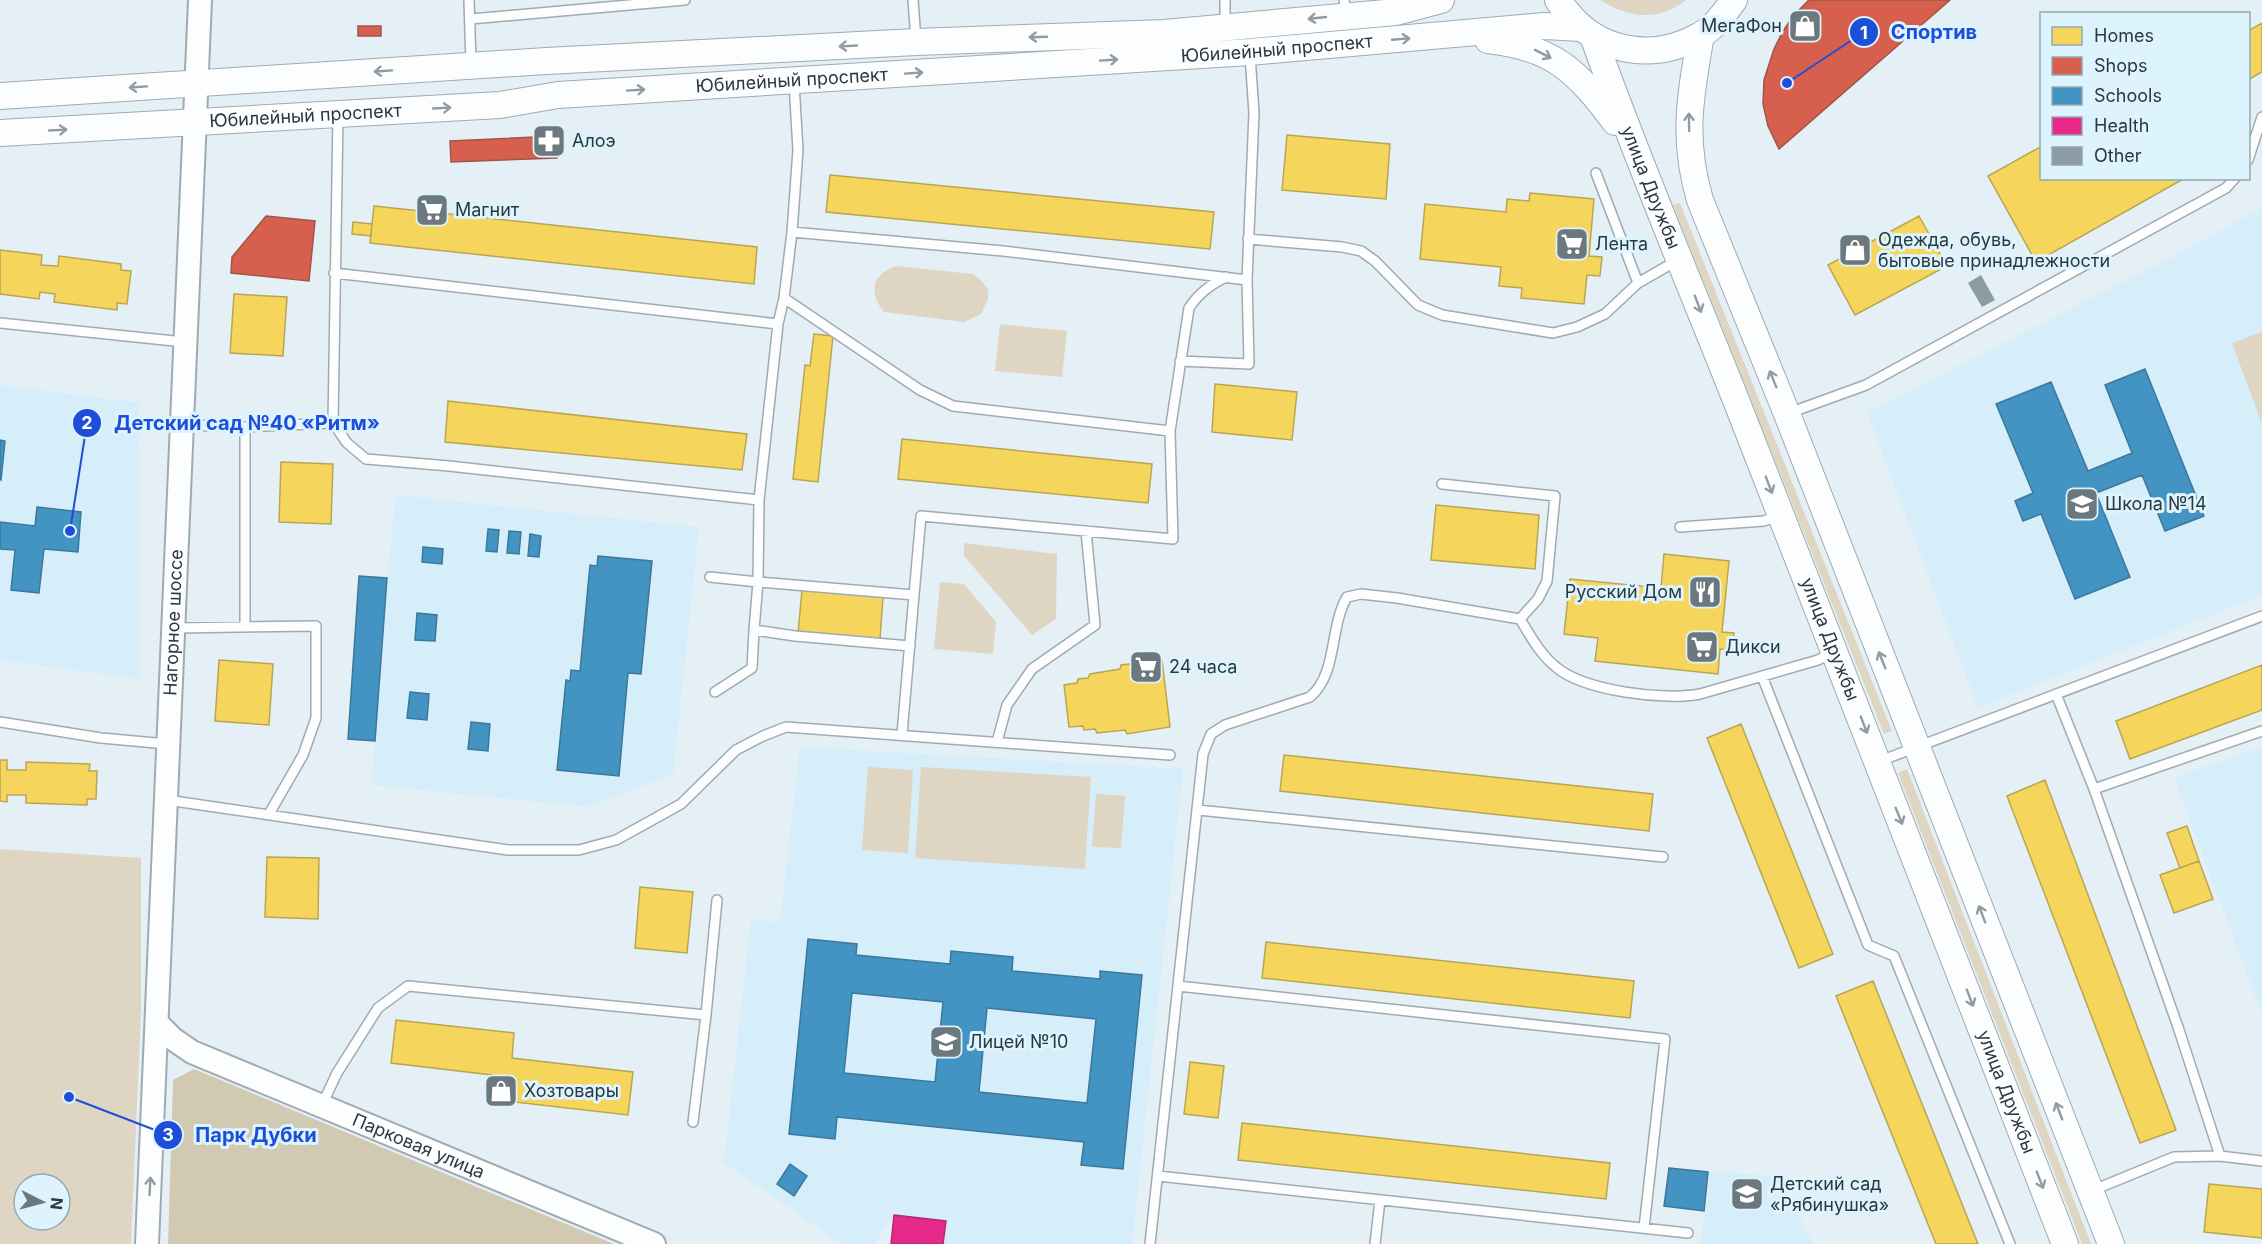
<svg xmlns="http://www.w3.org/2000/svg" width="2262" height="1244" viewBox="0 0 2262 1244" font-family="Inter,sans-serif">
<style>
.built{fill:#d5eefa}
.green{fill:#ded6c3;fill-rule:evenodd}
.forest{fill:#d2c9b3}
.homes{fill:#f6d55c;stroke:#b9a653;stroke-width:1.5}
.shops{fill:#d6604d;stroke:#a25449;stroke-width:1.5}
.schools{fill:#4393c3;stroke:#3c789b;stroke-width:1.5;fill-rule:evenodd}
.health{fill:#e7298a;stroke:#ae2e74;stroke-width:1.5}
.building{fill:#8d9ca3}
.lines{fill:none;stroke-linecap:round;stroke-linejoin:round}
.service-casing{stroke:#9fabb0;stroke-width:12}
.tertiary-casing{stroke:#9fabb0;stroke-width:26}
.secondary-casing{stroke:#9fabb0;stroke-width:28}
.service{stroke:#fbfdfe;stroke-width:9}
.tertiary{stroke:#fbfdfe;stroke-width:22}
.secondary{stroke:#fbfdfe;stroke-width:26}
.oneway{stroke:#929b9e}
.labels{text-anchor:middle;stroke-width:6;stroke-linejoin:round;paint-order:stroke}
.poi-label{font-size:18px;fill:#2a393f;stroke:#ddf3fd;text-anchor:start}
.street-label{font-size:18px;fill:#2a393f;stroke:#ddf3fd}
.leader{fill:none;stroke:#1d4ed8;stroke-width:2}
.callout-dot{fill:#1d4ed8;stroke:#ddf3fd;stroke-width:2}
.mark-label{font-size:18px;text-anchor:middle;font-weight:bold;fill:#fff}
.callout-label{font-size:20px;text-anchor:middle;font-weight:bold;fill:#1d4ed8;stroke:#ddf3fd;stroke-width:6;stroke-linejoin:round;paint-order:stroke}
</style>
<rect width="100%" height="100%" fill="#e4f0f6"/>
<path class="built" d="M2262,208V595L1978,708L1867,412L2163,262Z
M0,385L139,403L140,679L0,660Z
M396,495L699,527L673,774L588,807L372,785L387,578Z
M800,747L1183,769L1132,1244H943L945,1221L894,1215L874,1244H842L724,1163L751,919L780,922Z
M2262,747V1015L2174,777Z
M1708,1172L1780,1176L1813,1244H1701Z"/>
<path class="green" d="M1600,0H1686C1658,22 1629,18 1600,0Z
M1680,203L1892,731L1884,734L1673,205Z
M896,266L973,274L982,281L988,290V299L981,314L964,322L884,312C868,292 872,274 896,266Z
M1000,324L1067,331L1062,377L995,371Z
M2262,332V424L2232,343Z
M964,543L1057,554L1056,619L1032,635L964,556Z
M940,582L964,584L996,622L993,654L934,649Z
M868,767L913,770L908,853L862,850Z
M921,767L1091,777L1085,869L915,858Z
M1907,769L2091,1244H2082L1898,773Z
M1096,794L1125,796L1121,848L1092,847Z
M0,849L141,858V1011L131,1244H0ZM24,1184H60V1220H24Z"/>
<path class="forest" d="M194,1069L614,1244H168L173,1080Z"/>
<path class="homes" d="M2262,23V72L2248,80V31Z
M1287,135L1390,144L1386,199L1282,190Z
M2042,146V178H2185L2036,262L1988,176Z
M830,175L1214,212L1210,249L826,212Z
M1530,193L1594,199L1589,256L1602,257L1600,276L1587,275L1584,304L1521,298L1522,288L1499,286L1501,267L1420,259L1425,204L1506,212L1507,199L1529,201Z
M374,206L757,247L754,284L370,243Z
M1919,216L1947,266L1855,315L1828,265Z
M353,222L372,224L371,236L352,234Z
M0,250L42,255L41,265L58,266L59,256L121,264V270L131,271L127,304L117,303V310L54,302L55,294L40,292L39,299L0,294Z
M234,294L287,297L283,356L230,353Z
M814,334L833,336L818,482L793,479L805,365L810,366Z
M1215,384L1297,392L1292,440L1212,432Z
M448,401L747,434L742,470L445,442Z
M902,439L1152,464L1148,503L898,479Z
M281,462L333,464L331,524L279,522Z
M1436,505L1539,515L1535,569L1431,560Z
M1664,554L1729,561L1722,632L1734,633L1732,650L1720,649L1718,674L1595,661L1598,638L1564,634L1570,579L1661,588Z
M802,590L883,597L880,639L798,633Z
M219,660L273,664L269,725L215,721Z
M1162,660L1170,727L1127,734L1125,730L1097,733L1095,729L1084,730L1083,726L1069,727L1064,685L1077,683L1078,679L1088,678L1090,674L1120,669L1121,665Z
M2262,665V710L2130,759L2116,721Z
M1741,724L1833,954L1799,968L1707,738Z
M1284,755L1653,794L1649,831L1280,791Z
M0,760H7V770H26V762L90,764L89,771H97L96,799H87V805L26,803V795H7V802L0,801Z
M2045,780L2176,1130L2140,1143L2007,796Z
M2187,826L2199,861L2180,868L2167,833Z
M267,857L319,858L318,919L265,917Z
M2199,861L2213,899L2174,913L2160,875Z
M640,887L693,892L687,953L635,948Z
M1266,942L1634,981L1630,1018L1262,978Z
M1873,981L1978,1244H1936L1836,996Z
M396,1020L514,1033L512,1058L633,1072L628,1115L489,1099L492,1075L391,1063Z
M1190,1062L1224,1066L1218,1118L1184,1114Z
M1242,1123L1610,1163L1606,1199L1238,1160Z
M2209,1184L2262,1189V1238L2204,1232Z"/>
<path class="shops" d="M1809,0H1950L1779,149L1768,126L1763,104L1764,80L1774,49L1783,31L1794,15Z
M358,26H381V36H358Z
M556,136L557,158L451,162L450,141Z
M266,216L315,221L309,281L231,273L232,257Z"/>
<path class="schools" d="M2145,369L2204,516L2165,531L2142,475L2096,493L2130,577L2075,599L2041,514L2023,521L2015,501L2033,493L1996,404L2051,382L2088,471L2132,453L2105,385Z
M0,440L5,441L1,480L0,479Z
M37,507L81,512L78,552L44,549L39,593L11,590L15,550L0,549V522L35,526Z
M488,529L499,530L497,552L486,551Z
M509,531L521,532L519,554L507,553Z
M530,534L541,536L539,557L528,556Z
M423,547L443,549L442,564L422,562Z
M598,556L652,561L641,674L628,673L619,776L557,770L566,680L570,681L571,670L580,671L590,565L597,566Z
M359,576L387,578L375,741L348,739Z
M417,613L437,615L435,641L415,640Z
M410,692L429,694L427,720L407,718Z
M471,722L490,724L488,751L468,749Z
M808,939L857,944L856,955L950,964L951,951L1013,957L1012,971L1100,979V971L1142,975L1123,1169L1081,1165L1084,1142L837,1117L835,1139L789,1134ZM852,993L943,1002L935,1082L844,1073ZM987,1008L1096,1019L1087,1103L979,1092Z
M790,1164L807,1176L794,1196L777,1184Z
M1669,1168L1708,1172L1704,1211L1664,1206Z"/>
<path class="health" d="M894,1215L946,1221L943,1244H891Z"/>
<path class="building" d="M1981,275L1995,300L1982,307L1968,283Z"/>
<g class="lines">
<defs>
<path id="service" d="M469,0L471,64
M913,0L916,40
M1344,0L1346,15
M471,19L685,0
M1225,26V0
M2248,160L2262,117
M1596,173L1638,283
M792,232L1003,251L1247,280
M1248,239L1342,247L1361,251L1375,261L1418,305L1442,315L1553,333L1577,327L1605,314L1638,283L1678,260
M334,273L778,324L784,298L920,390L953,406L1170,431L1189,308C1199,293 1210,285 1226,277
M784,298L792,232L798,150L794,83
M0,323L184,342
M1180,361L1249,364L1247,280L1254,113L1250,55
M1789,413L1866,385L2226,188L2235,178
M333,423L338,116
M183,425L245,427L333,423L347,443L366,459L449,466L759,500L778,324
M1442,484L1555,496L1547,581L1538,599L1520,619
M759,500L758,582L914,595L902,734
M1680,527L1764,521L1778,515
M710,577L758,582L754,630L795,636L910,646
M914,595L921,516L1173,539L1170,431
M245,627V427
M174,628L316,626V718L303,755L269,814
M1762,676L1868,945L1894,956L2010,1244
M715,692L752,668L754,630
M2056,694L2094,789L2262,731
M0,722L101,738L167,744
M997,742L1007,705L1032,669L1095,625L1086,531
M1880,761L2262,616
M2094,789L2178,1027L2220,1156
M167,800L508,850H579L616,840L681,804L736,750L763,736L786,727L1170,755
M1198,810L1663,857
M1178,986L1665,1039L1644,1228
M322,1105L337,1073L378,1008L408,986L706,1015L717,900
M693,1122L706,1015
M1158,1176L1688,1233
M2091,1191L2174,1157L2220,1156L2262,1161
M1150,1244L1203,754L1211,734L1225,725L1310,697C1338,673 1329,628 1347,597L1361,594L1397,598L1520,619C1531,637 1540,654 1556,667C1584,691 1665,701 1700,694L1818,660L1833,652
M1375,1244L1380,1200"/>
<g id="tertiary">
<path id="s1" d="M157,1023L173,1039L192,1052L654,1244"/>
<path id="s2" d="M147,1244L200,0"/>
</g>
<g id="secondary">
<path d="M1558,0C1562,7 1567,12 1572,18C1605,54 1657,60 1699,36C1714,28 1724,14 1734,0"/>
<path d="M1701,35C1690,97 1682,139 1700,200L1787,414L2111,1244"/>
<path id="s3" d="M1593,36C1639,165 1693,291 1743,418C1851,693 1959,968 2065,1244"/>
<path d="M1488,40C1553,47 1577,71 1615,122"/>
<path d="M0,96L546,61L916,42L1164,33L1396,12L1441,0"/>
<path id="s4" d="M0,133L500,105L558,95L1250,52L1544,26L1581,28"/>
</g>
</defs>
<use href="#service" class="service-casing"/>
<use href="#tertiary" class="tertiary-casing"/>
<use href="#secondary" class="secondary-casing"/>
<use href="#service" class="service"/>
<use href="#tertiary" class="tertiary"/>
<use href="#secondary" class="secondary"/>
</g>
<defs><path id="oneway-shaft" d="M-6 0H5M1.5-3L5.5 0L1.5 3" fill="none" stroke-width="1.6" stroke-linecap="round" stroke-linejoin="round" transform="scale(1.5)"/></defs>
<g class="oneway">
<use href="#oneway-shaft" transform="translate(1317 18) rotate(174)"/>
<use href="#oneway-shaft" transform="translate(1038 37) rotate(178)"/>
<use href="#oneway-shaft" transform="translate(1401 39) rotate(-5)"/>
<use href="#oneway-shaft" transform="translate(848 46) rotate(177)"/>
<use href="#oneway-shaft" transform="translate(1543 54) rotate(27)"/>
<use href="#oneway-shaft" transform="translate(1109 60) rotate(-4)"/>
<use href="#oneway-shaft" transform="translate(383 71) rotate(176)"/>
<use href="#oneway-shaft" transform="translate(914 73) rotate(-4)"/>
<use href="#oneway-shaft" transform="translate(138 87) rotate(176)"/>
<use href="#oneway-shaft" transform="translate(636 90) rotate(-4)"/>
<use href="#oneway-shaft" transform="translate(442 108) rotate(-3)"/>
<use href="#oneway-shaft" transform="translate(1689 122) rotate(-91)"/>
<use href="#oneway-shaft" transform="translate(58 130) rotate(-3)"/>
<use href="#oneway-shaft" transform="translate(1698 304) rotate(69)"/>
<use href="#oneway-shaft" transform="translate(1773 379) rotate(-112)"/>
<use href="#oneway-shaft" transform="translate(1769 485) rotate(69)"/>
<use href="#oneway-shaft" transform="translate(1882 660) rotate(-112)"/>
<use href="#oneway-shaft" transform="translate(1864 725) rotate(69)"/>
<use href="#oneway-shaft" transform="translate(1899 816) rotate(68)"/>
<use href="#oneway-shaft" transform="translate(1982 914) rotate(-111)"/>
<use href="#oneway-shaft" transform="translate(1970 998) rotate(69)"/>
<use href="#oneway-shaft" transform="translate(2059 1111) rotate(-111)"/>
<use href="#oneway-shaft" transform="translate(2040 1180) rotate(69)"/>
<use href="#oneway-shaft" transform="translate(150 1186) rotate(-87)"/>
</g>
<defs>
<symbol id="shop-square" viewBox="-11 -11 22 22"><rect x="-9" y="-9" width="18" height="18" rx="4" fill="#6b797f" stroke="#ddf3fd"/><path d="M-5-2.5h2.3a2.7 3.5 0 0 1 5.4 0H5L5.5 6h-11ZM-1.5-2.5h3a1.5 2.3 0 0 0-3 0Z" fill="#fff"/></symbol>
<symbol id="pharmacy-square" viewBox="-11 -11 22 22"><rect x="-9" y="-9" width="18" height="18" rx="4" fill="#6b797f" stroke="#ddf3fd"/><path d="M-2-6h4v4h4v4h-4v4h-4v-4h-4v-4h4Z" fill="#fff"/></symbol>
<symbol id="supermarket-square" viewBox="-11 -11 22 22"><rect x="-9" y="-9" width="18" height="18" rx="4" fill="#6b797f" stroke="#ddf3fd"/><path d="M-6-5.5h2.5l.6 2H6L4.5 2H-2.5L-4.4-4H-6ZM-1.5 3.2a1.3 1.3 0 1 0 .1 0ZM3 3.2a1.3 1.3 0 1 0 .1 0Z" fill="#fff"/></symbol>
<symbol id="school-square" viewBox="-11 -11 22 22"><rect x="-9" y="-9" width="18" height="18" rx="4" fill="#6b797f" stroke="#ddf3fd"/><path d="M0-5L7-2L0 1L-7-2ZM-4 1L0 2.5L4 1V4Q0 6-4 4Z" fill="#fff"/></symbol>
<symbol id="restaurant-square" viewBox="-11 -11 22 22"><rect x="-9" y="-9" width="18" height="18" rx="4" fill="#6b797f" stroke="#ddf3fd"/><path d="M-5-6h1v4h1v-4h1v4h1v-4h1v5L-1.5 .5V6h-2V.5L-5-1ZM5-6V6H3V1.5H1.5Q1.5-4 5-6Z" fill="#fff"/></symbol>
</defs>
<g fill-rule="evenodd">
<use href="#shop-square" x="1786" y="7" width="38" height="38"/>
<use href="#pharmacy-square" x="530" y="122" width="38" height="38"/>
<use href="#supermarket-square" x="413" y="191" width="38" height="38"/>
<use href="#supermarket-square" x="1553" y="225" width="38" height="38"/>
<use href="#shop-square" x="1836" y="231" width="38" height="38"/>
<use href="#school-square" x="2063" y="485" width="38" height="38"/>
<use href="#restaurant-square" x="1686" y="573" width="38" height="38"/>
<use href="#supermarket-square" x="1683" y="628" width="38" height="38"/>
<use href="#supermarket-square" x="1127" y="648" width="38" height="38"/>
<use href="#school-square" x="927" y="1023" width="38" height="38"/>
<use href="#shop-square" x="482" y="1072" width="38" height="38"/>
<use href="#school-square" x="1728" y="1175" width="38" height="38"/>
</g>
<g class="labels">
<g class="poi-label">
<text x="1782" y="32" text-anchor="end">МегаФон</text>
<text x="572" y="147">Алоэ</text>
<text x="455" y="216">Магнит</text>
<text x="1878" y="246">Одежда, обувь,<tspan x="1878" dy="21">бытовые принадлежности</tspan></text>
<text x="1595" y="250">Лента</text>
<text x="2105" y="510">Школа №14</text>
<text x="1682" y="598" text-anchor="end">Русский Дом</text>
<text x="1725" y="653">Дикси</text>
<text x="1169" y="673">24 часа</text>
<text x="969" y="1048">Лицей №10</text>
<text x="524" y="1097">Хозтовары</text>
<text x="1770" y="1190">Детский сад<tspan x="1770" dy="21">«Рябинушка»</tspan></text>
</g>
<g class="street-label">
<text dy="6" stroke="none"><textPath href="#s4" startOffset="1280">Юбилейный проспект</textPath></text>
<text dy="6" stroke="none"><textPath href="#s4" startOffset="794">Юбилейный проспект</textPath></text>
<text dy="6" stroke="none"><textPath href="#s4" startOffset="306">Юбилейный проспект</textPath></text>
<text dy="6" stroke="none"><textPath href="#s3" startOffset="162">улица Дружбы</textPath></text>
<text dy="6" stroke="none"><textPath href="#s2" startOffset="622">Нагорное шоссе</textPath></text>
<text dy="6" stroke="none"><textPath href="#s3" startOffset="648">улица Дружбы</textPath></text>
<text dy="6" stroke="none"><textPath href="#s3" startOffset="1134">улица Дружбы</textPath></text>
<text dy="6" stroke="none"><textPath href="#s1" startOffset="291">Парковая улица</textPath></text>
</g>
</g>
<path class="leader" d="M1787 83L1864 32M70 531L87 423M69 1097L168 1135"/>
<g class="callout-dot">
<circle cx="1787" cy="83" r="6"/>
<circle cx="70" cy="531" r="6"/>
<circle cx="69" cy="1097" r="6"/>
<circle cx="1864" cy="32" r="15"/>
<circle cx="87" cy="423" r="15"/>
<circle cx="168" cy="1135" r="15"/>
</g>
<g class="mark-label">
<text x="1864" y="39">1</text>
<text x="87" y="429">2</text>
<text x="168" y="1141">3</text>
</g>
<g class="callout-label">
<text x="1934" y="39">Спортив</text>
<text x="247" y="430">Детский сад №40 «Ритм»</text>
<text x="256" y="1142">Парк Дубки</text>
</g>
<rect x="2040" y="12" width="210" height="168" fill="#ddf3fd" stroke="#95a9b1" stroke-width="1.5"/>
<rect x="2052" y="27" width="30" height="18" fill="#f6d55c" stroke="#95a9b1" stroke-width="1.5"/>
<text x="2094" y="42" font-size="18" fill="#2a393f">Homes</text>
<rect x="2052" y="57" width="30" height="18" fill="#d6604d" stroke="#95a9b1" stroke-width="1.5"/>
<text x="2094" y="72" font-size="18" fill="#2a393f">Shops</text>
<rect x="2052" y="87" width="30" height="18" fill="#4393c3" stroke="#95a9b1" stroke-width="1.5"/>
<text x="2094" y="102" font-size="18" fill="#2a393f">Schools</text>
<rect x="2052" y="117" width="30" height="18" fill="#e7298a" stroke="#95a9b1" stroke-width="1.5"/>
<text x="2094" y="132" font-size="18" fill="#2a393f">Health</text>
<rect x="2052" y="147" width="30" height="18" fill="#8d9ca3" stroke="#95a9b1" stroke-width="1.5"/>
<text x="2094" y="162" font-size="18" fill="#2a393f">Other</text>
<g transform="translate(42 1202) rotate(96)"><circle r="28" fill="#ddf3fd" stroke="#95a9b1" stroke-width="1.5"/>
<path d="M0-4.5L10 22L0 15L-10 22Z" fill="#6b797f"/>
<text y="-9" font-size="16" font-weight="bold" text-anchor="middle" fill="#2a393f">N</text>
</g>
</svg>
